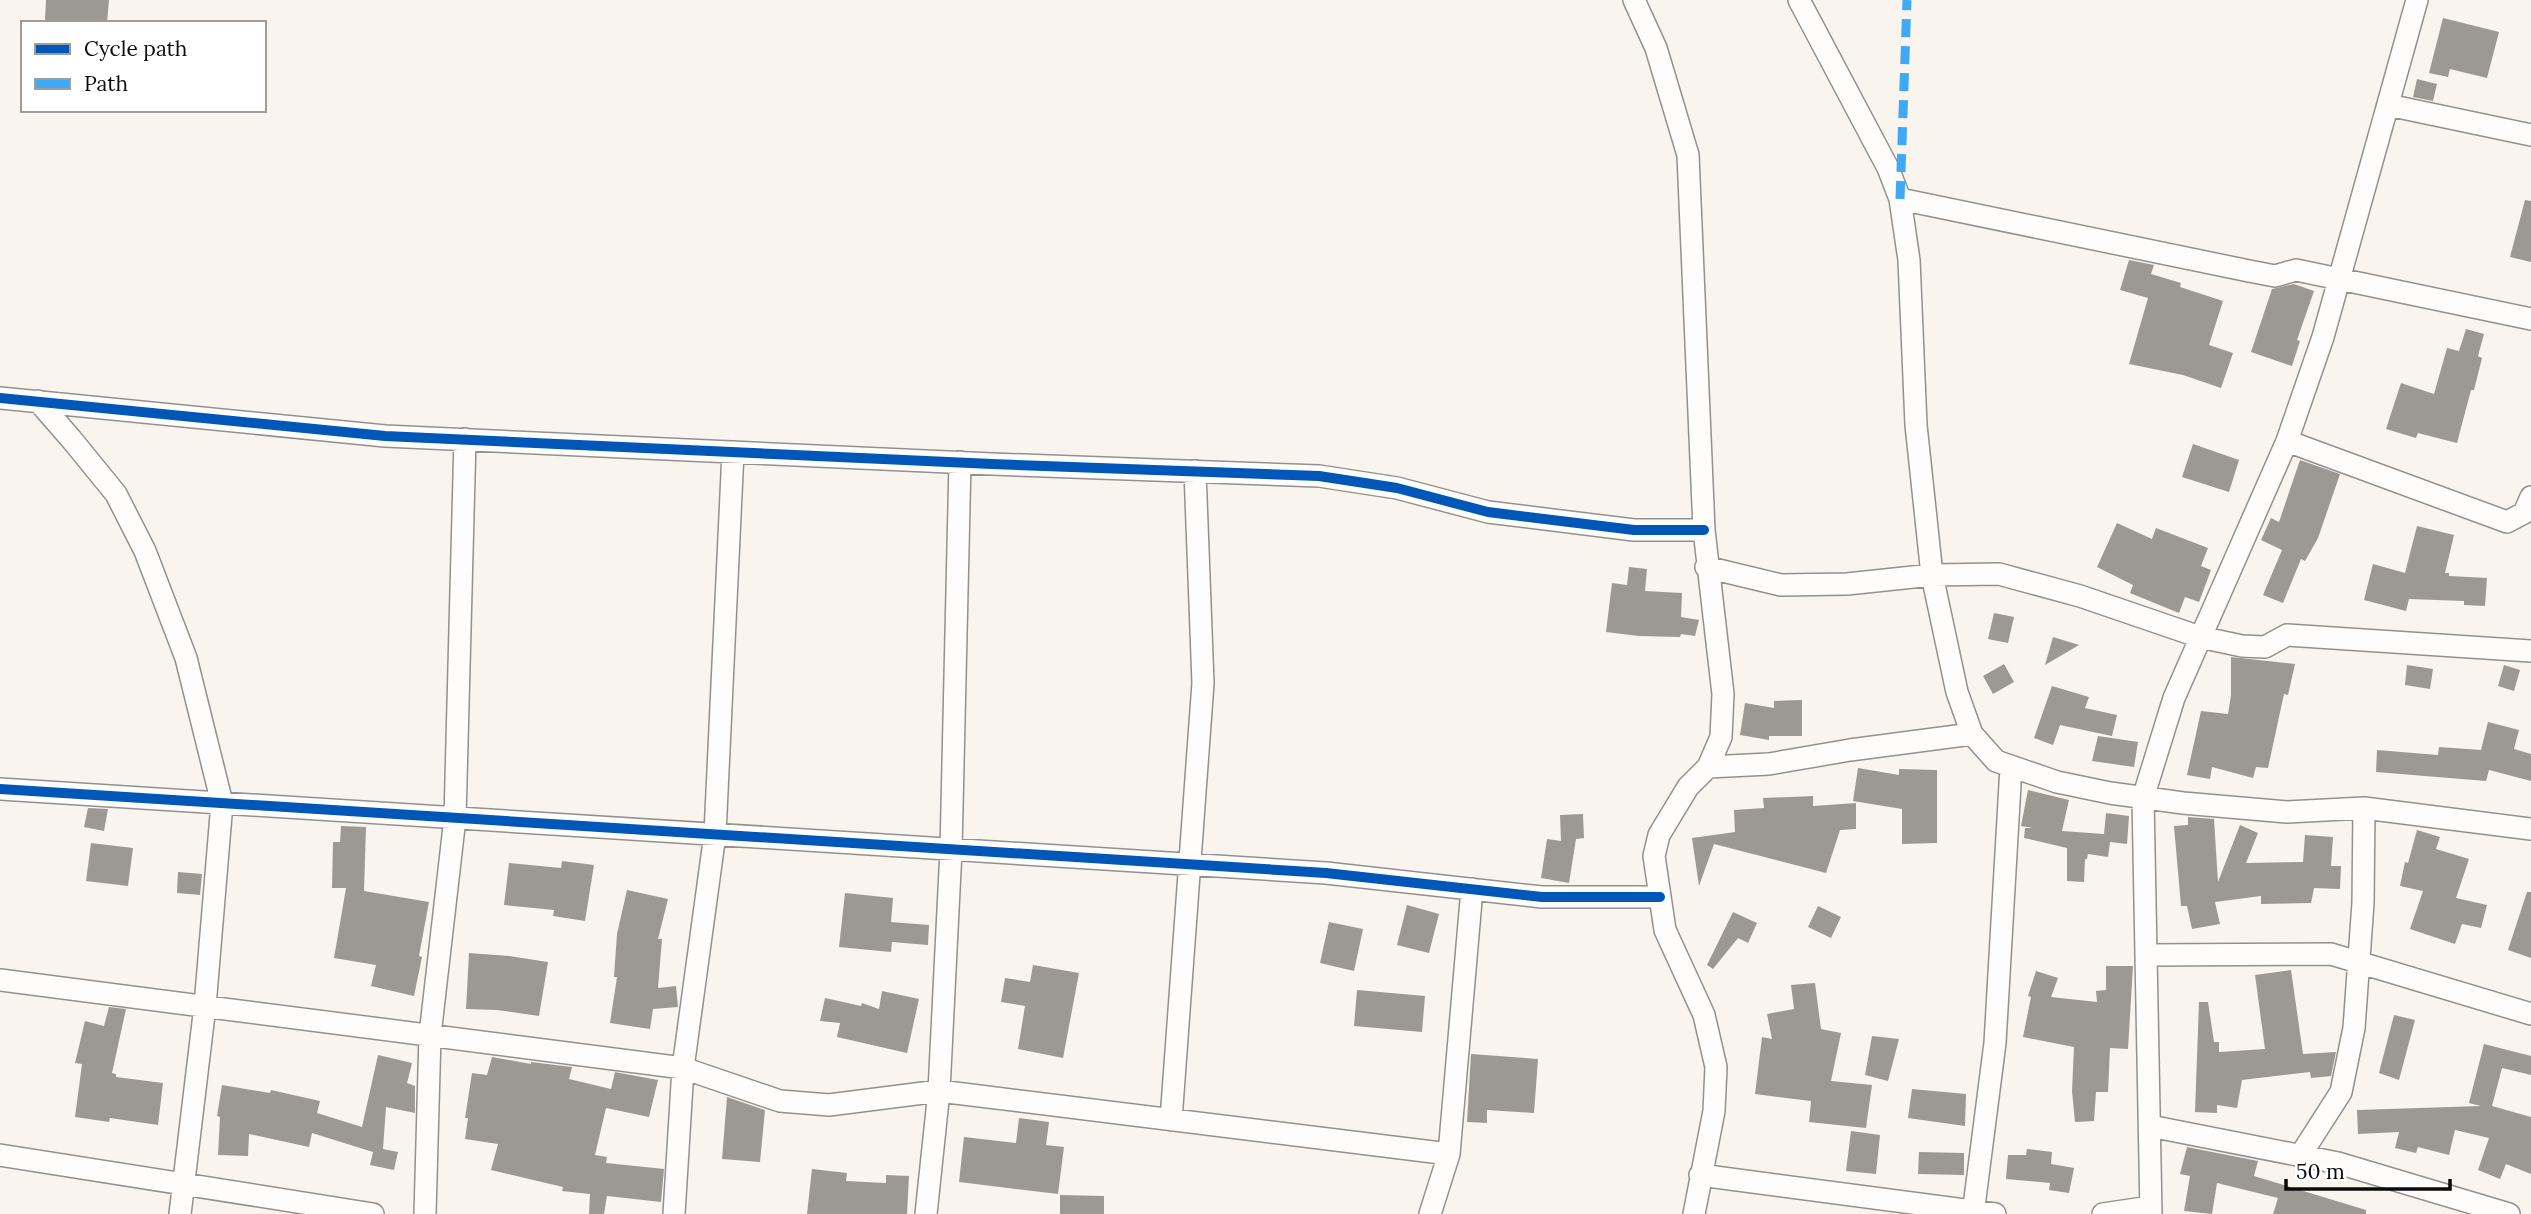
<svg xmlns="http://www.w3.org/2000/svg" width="2531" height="1214" viewBox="0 0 2531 1214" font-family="Lora,serif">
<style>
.building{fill:#9c9894}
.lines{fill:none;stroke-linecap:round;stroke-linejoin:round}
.street-casing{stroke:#93908d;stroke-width:24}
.street{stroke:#fefdfc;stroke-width:21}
.quiet{stroke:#3fa9f5;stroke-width:9;stroke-dasharray:18 9;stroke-linecap:butt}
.cycleway-casing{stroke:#fff;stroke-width:15}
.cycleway{stroke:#0057b8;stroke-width:10}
</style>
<rect width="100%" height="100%" fill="#faf4ee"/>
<path class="building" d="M46,0H109L107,23L45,20Z
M2443,18L2499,32L2487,78L2450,69L2448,77L2429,73Z
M2417,79L2437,84L2433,101L2413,97Z
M2525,200L2531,201V262L2510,257Z
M2129,260L2154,265L2151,274L2181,283L2180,287L2223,301L2209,345L2233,353L2221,388L2183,375L2129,364L2148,298L2120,290Z
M2294,284L2314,291L2297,340L2300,341L2292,366L2251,352L2272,289Z
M2466,329L2484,334L2478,356L2482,358L2474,390H2471L2457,443L2418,433L2416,438L2386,429L2401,383L2434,394L2447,348L2459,351Z
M2193,444L2239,460L2229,492L2182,477Z
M2300,460L2340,474L2318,538L2305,561L2301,559L2283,603L2263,595L2282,550L2261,540L2271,518L2279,522Z
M2117,523L2152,539L2156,528L2208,548L2201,566L2211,570L2199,602L2185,597L2179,613L2130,593L2133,585L2097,567Z
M2417,526L2454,535L2445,573H2449V576L2487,578L2485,606L2464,605V601L2409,599L2406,611L2364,600L2373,564L2405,573Z
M1629,567L1647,569L1645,591L1682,593L1681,617L1699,620L1695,636L1681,634L1680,637L1639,636L1606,632L1612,583L1627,585Z
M1994,613L2014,617L2008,643L1988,639Z
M2053,637L2079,645L2045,665Z
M2231,657L2295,664L2288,695L2284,694L2268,768L2256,767L2253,778L2212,767L2210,779L2187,775L2201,711L2228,714L2231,695Z
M2004,664L2014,682L1993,694L1983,676Z
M2407,665L2433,669L2430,689L2405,685Z
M2504,665L2520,670L2514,691L2498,686Z
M2052,686L2089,697L2085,708L2117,715L2112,736L2060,725L2053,745L2034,738Z
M1802,700V736H1769V740L1740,735L1745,703L1774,708V701Z
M2488,722L2519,730L2514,749L2531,754V781L2489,770L2486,781L2376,772L2377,750L2438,755L2439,747L2481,750Z
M2098,736L2138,742L2134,767L2092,761Z
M1858,768L1899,775V769L1937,770V843L1902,844V809L1853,801Z
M2028,790L2069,800L2062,831L2104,834L2106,813L2129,816L2127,844L2110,842L2108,857L2088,854L2087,859H2085L2084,882L2067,881V848L2024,838L2025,828H2033L2021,826Z
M1813,796V806L1856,803V829L1840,830L1826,873L1714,844L1699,886L1692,838L1735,832L1734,810L1764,808L1763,798Z
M88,808L108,809L104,831L84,827Z
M1583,814L1584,838L1576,839L1569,883L1541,878L1547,839L1561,841L1560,815Z
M2188,817L2214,819L2218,882L2240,825L2258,833L2246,863L2303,862L2305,835L2333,837L2331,866H2341L2340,889L2314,888L2311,903L2261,904V896L2215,902L2220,924L2192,929L2187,906H2181L2174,826L2188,825Z
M341,826L366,827L364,891L429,902L419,956L422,957L414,996L371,986L376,965L334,958L346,888H332L333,842H340Z
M2417,830L2440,837L2436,849L2469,859L2456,898L2487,905L2481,928L2462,924L2455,944L2410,929L2423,891L2400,886L2405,862L2408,863Z
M91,843L133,848L128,886L86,881Z
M562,861L594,865L585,921L553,916L554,910L504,905L509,863L561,868Z
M178,872L202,874L200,895L177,893Z
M627,890L668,899L658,939H662L658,988L676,986L678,1007L653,1009L650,1029L610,1023L617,977H614L617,934Z
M2527,892H2531V958L2508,950Z
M845,893L893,898L891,922L929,925L928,945L892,942L891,952L839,947Z
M1407,905L1439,914L1429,953L1397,945Z
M1818,906L1841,917L1831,938L1808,927Z
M1733,912L1757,923L1748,943L1738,938L1713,969L1707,965Z
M1329,922L1363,929L1354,971L1320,963Z
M469,953L509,956L548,962L539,1016L497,1010L466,1009Z
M1033,965L1079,973L1063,1058L1018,1049L1025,1006L1001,1002L1005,978L1030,982Z
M2106,966H2133L2128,1049L2110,1048L2108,1092H2096L2094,1121L2075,1122L2072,1091L2074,1047L2023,1037L2031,997L2028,996L2036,971L2058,978L2051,997L2097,1002L2096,991L2106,990Z
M2291,970L2303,1054L2336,1052L2331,1076L2311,1078L2310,1072L2242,1080L2237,1108L2217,1105V1113L2195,1112L2199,1002H2208L2214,1042H2219V1052L2265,1049L2255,975Z
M1815,983L1821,1029L1841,1033L1831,1081L1872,1085L1866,1128L1809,1122L1811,1101L1755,1094L1762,1037L1772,1039L1767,1014L1794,1009L1791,985Z
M1357,990L1425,996L1422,1032L1354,1026Z
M882,991L919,999L907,1053L837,1037L840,1023L820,1021L825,998L861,1006L862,1003L879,1009Z
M109,1007L126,1009L112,1073L116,1074V1077L163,1083L158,1125L110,1118L109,1122L75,1117L82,1064L75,1063L85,1021L104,1026Z
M2394,1015L2415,1020L2399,1080L2379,1073Z
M1872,1036L1899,1039L1888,1081L1865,1075Z
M2484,1044L2531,1056V1075L2502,1068L2492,1106L2531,1117V1174L2506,1164L2500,1179L2478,1170L2489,1138L2455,1130L2449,1155L2418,1147L2416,1153L2395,1148L2399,1132L2358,1134L2357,1110L2481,1106L2469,1103Z
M1471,1054L1538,1059L1534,1113L1487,1110V1123L1467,1122Z
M378,1055L412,1063L407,1083L415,1086V1113L386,1107L383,1149L398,1152L394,1170L370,1165L373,1152L312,1133L309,1147L249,1134L248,1156L218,1155L220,1117L217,1116L222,1085L270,1093L271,1090L320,1101L317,1113L362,1127Z
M492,1057L531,1064V1062L572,1067L569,1079L611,1089L615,1072L658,1080L649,1117L606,1108L595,1155L607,1157L606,1163L664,1169L661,1202L607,1196L604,1214H589L590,1194L562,1191L563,1187L491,1170L498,1144L465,1139L468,1118H465L472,1073L487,1075Z
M1912,1089L1966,1094L1965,1126L1908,1118Z
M727,1097L765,1110L760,1162L722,1159Z
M1019,1118L1049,1122L1046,1145L1064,1147L1058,1194L959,1182L964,1137L1016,1143Z
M1851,1131L1880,1135L1876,1174L1846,1171Z
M2187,1147L2258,1161L2254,1176L2366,1210V1214H2273L2278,1198L2217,1183L2212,1214L2184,1211L2190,1176L2180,1174Z
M2027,1149L2052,1152L2051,1164L2074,1168L2069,1193L2049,1190L2050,1183L2006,1179L2008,1155H2026Z
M1919,1152L1964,1153V1175L1918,1174Z
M812,1169L847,1173L846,1181L886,1183V1175L909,1176L907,1214H807Z
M1060,1195L1104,1196V1214H1060Z"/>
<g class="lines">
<defs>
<path id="street" d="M1634,0L1656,48L1688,155L1704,530L1723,694L1721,737L1708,767L1688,787L1659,835L1654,856L1665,930L1704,1015L1716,1067L1714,1111L1694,1214
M1799,0L1888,168L1900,199L1909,260L1916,425L1932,575L1957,692L1972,734L1996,761L2057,782L2110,793L2183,803L2287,812L2364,808L2531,829
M2388,105L2531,135
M1900,199L2249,271L2275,276L2296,270L2531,319
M0,398L385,436L992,464L1319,476L1397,488L1488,512L1634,530H1704
M38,401L72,440L116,494L145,551L186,658L222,803L205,1006L180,1214
M2287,441L2507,522L2524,513L2531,497
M1706,567L1781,585L1847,584L1932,575L1999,574L2080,596L2200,637L2242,646L2265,647L2287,635L2531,651
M1708,767L1769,764L1850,750L1972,734
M0,789L1326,873L1542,897H1660
M2147,955L2331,954L2531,1014
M0,980L683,1068L780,1101L829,1105L939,1091L1449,1154
M1171,1120L1203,683L1195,471
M2150,1126L2338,1163L2509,1214
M0,1155L373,1214
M2300,1156L2341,1092L2354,1028L2363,903L2364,808
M1700,1175L1995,1214
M425,1214L430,1035L455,818L465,439
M674,1214L683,1068L715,834L733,452
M926,1214L939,1091L951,850L960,462
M1430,1214L1449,1154L1472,889
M1973,1214L1995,1043L2011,767
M2103,1214L2150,1207
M2151,1214L2143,798L2174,698L2287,441L2323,337L2417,0"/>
</defs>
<use href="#street" class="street-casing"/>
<use href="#street" class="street"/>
<path class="quiet" d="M1900,199L1907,0"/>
<defs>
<path id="cycleway" d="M0,398L385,436L992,464L1319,476L1397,488L1488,512L1634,530H1704
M0,789L1326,873L1542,897H1660"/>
</defs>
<use href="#cycleway" class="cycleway-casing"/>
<use href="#cycleway" class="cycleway"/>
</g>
<rect x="21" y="21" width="245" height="91" fill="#ffffff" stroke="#9d9d9d" stroke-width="2"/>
<rect x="35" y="44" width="35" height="10" fill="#0057b8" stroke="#9d9d9d" stroke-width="2"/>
<text x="84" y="56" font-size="21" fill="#0b0b0b">Cycle path</text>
<rect x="35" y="79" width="35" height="10" fill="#3fa9f5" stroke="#9d9d9d" stroke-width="2"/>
<text x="84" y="91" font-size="21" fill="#0b0b0b">Path</text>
<path d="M2286 1179v10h164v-10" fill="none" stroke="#0b0b0b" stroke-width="3.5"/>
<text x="2296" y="1179" font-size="21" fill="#0b0b0b" stroke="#ffffff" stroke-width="5" paint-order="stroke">50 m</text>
</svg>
